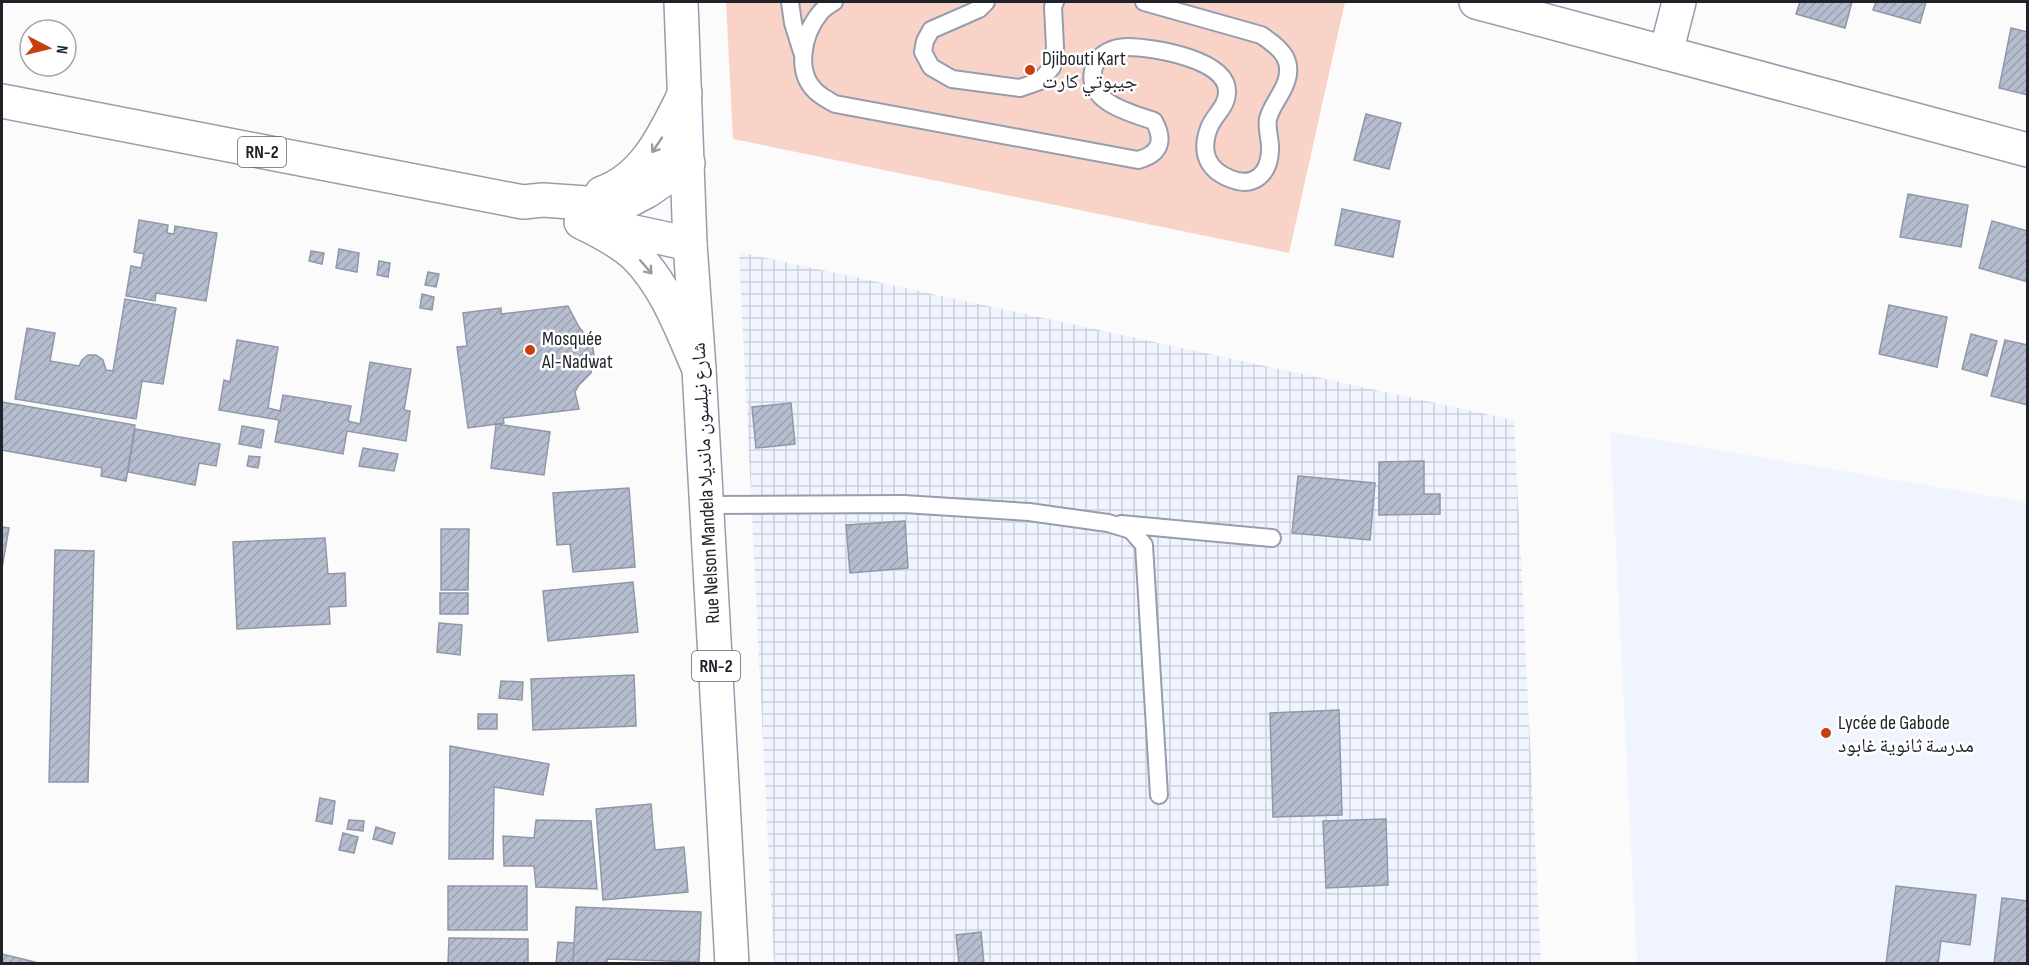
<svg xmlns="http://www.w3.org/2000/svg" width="2029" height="965" viewBox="0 0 2029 965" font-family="'Sofia Sans Condensed','Noto Naskh Arabic',sans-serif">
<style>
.built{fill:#eff4fe}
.industrial{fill:url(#industrial-grid)}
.pitch{fill:#fad3c8}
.building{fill:url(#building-hatch);stroke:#8f97a8;stroke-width:1.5}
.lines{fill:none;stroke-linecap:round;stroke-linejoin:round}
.service-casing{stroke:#959dae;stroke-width:20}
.minor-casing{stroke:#959dae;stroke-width:36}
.tertiary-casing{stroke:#959dae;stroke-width:36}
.primary-casing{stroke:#959dae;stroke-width:36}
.trunk-casing{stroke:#959dae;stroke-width:36}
.service{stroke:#fff;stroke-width:16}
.minor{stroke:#fff;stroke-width:33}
.tertiary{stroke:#fff;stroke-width:33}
.primary{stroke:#fff;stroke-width:33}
.trunk{stroke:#fff;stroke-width:33}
.oneway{stroke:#9a9c9e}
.poi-dot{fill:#c63f0d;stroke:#fff;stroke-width:2}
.labels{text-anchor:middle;stroke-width:5;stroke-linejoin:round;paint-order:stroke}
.shield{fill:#fff;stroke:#626468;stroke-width:1.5}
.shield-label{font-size:18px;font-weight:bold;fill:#1f2228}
.poi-label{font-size:20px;fill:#1f2228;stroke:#fff;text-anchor:start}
.street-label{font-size:20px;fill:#1f2228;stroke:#fff}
</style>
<defs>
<pattern id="industrial-grid" width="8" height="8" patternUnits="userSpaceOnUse" patternTransform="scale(1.5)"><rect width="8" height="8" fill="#eff4fe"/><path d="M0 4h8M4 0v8" fill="none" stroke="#ccd1da"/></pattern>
<pattern id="building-hatch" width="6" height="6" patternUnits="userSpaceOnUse" patternTransform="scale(1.5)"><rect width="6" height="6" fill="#b5bdcf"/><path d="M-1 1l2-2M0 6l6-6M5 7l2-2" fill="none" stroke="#9ba2b2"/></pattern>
</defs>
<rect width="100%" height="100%" fill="#fbfbfb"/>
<path class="built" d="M1610,432L2027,502V963H1637Z"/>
<path class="industrial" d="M739,252L1514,420L1541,963H774Z"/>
<path class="pitch" d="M726,2H1345L1289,253L733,139Z"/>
<path class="building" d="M1800,2H1852L1845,28L1796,14Z
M1876,2H1926L1920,23L1873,10Z
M2011,28L2028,32V95L1999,88Z
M1366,114L1401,123L1389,169L1354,160Z
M1908,194L1968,205L1961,247L1900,237Z
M1342,209L1400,221L1393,257L1335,245Z
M139,220L168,225L167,233L174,234L175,226L217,233L206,301L156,293L155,301L126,296L131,266L141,268L144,254L134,252Z
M1992,221L2028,231V282L1979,268Z
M339,249L359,253L357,272L336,268Z
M311,251L324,253L322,264L309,261Z
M379,261L390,263L388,277L377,275Z
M428,272L439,274L436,287L425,285Z
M422,294L434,297L432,310L420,308Z
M125,299L176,308L163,384L142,381L136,419L15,399L27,328L55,333L50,361L79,366L82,360L88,355H96L103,360L106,370L113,371Z
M1889,305L1947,317L1937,367L1879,354Z
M568,306L579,327L592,343L594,355L591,373L579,385L575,392L579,409L503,418L504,423L468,428L457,347L467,346L463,313L501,308V314Z
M1971,334L1997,341L1987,376L1962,369Z
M237,340L278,347L268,408L280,411L283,395L351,406L348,421L360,424L370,362L411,369L404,410L410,411L406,441L347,431L343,454L275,442L279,420L219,410L224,380L230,382Z
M2005,340L2028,345V405L1991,396Z
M2,402L135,425L126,481L101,476L102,468L2,450Z
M791,403L795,444L756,448L752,407Z
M496,424L550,432L544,475L491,468Z
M242,426L264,430L261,448L239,444Z
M135,429L220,444L216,466L199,463L195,485L128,472Z
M363,448L398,454L394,471L359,466Z
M249,456L260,457L258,468L247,466Z
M1424,461V494H1440V514L1379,515V462Z
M1298,476L1375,483L1370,540L1292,533Z
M629,488L635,567L573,572L570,544L557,545L553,493Z
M905,521L908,568L850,573L846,525Z
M2,527L9,528L2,568Z
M441,529H469L468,590H441Z
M325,538L328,574L345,573L346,606L329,607L330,624L237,629L233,542Z
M55,550L94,551L88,782H49Z
M633,582L638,632L548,641L543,591Z
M440,593H468V614H440Z
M439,623L462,625L460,655L437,652Z
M634,675L636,726L533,730L531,679Z
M501,681L523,682L522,700L499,698Z
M1339,710L1342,815L1273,817L1270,713Z
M478,714H497V729H478Z
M450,746L549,764L543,795L494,787L493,859H449Z
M320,798L335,801L332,824L316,821Z
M651,804L655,850L684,847L688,892L603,900L596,809Z
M1386,819L1388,885L1326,888L1323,821Z
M349,820L364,821L363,831L347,829Z
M536,820L591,821L597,889L536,887L534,866H504L503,836L534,838Z
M376,827L395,833L392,844L373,839Z
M343,833L358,837L354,853L339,850Z
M448,886H527V930H448Z
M1896,886L1976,895L1970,945L1941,941L1938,964H1886Z
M2002,898L2028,901V964H1994Z
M576,907L701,912L699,962L607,959V964H573Z
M981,932L984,964H959L956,935Z
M449,938L528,939V964H448Z
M558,942L574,943L573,964H556Z
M2,954L43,964H2Z"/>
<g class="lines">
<defs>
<path id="service" d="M790,2L793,23L802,52
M834,2C829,5 823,9 820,13C802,35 794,75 819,94C824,98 830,101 835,104L1138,160C1160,154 1165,141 1154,121C1131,113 1083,102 1094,67C1098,54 1114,47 1127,47C1152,47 1228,59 1227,92C1227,107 1214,115 1209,128C1200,152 1207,170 1231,179C1254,188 1269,174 1270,151C1271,141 1266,129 1268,119C1271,107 1279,98 1284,87C1296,61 1281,48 1261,35L1144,2
M986,2L979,9L931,30L925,41L923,52L931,67L952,79L1020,88L1040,81L1052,67L1055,47L1053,7L1055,2
M707,505L904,504L1029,512L1108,523L1131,530L1144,545L1159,795
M1121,524L1272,538"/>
<path id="minor" d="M1666,53L1679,2"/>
<path id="tertiary" d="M1476,2L2028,150"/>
<path id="primary" d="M681,2L690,244L699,369L732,964"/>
<path id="trunk" d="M2,101L523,202L543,200L615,205L630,200L647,191L688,163
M602,193C646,178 666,131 685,93
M581,222C600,231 621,242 636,256C667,287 682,331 699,369
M602,225L690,244"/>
</defs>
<use href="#service" class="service-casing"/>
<use href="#minor" class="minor-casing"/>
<use href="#tertiary" class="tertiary-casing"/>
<use href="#primary" class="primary-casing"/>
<use href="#trunk" class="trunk-casing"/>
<use href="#service" class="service"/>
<use href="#minor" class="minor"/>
<use href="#tertiary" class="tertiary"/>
<use href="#primary" class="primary"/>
<use href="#trunk" class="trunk"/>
</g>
<defs><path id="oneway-shaft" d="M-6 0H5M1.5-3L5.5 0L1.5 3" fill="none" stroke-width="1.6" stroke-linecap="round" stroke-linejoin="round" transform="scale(1.5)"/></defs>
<g class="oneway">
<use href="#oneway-shaft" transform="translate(657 145) rotate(124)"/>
<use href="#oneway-shaft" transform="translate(646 267) rotate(49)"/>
</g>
<g class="poi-dot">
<circle cx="1030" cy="70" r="6"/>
<circle cx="530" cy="350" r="6"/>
<circle cx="1826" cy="733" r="6"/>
</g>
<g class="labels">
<g class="shield">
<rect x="238" y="137" width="48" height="30" rx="4.5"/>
<rect x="692" y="651" width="48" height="30" rx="4.5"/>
</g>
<g class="shield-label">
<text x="262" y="158">RN-2</text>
<text x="716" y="672">RN-2</text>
</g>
<g class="poi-label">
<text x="1042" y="65">Djibouti Kart<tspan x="1042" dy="23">جيبوتي كارت</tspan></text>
<text x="542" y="345">Mosquée<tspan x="542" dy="23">Al-Nadwat</tspan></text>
<text x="1838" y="729">Lycée de Gabode<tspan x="1838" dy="23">مدرسة ثانوية غابود</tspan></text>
</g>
<g class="street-label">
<text transform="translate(705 483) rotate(-93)" y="7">Rue Nelson Mandela شارع نيلسون مانديلا</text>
</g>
</g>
<rect width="2029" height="965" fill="none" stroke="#1f2228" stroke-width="6"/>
<g transform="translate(48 48) rotate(97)"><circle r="28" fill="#ffffff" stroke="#a5a7a9" stroke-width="1.5"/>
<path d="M0-4.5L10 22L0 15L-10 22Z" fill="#c63f0d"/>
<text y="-9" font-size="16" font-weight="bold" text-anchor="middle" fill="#1f2228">N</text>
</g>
</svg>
